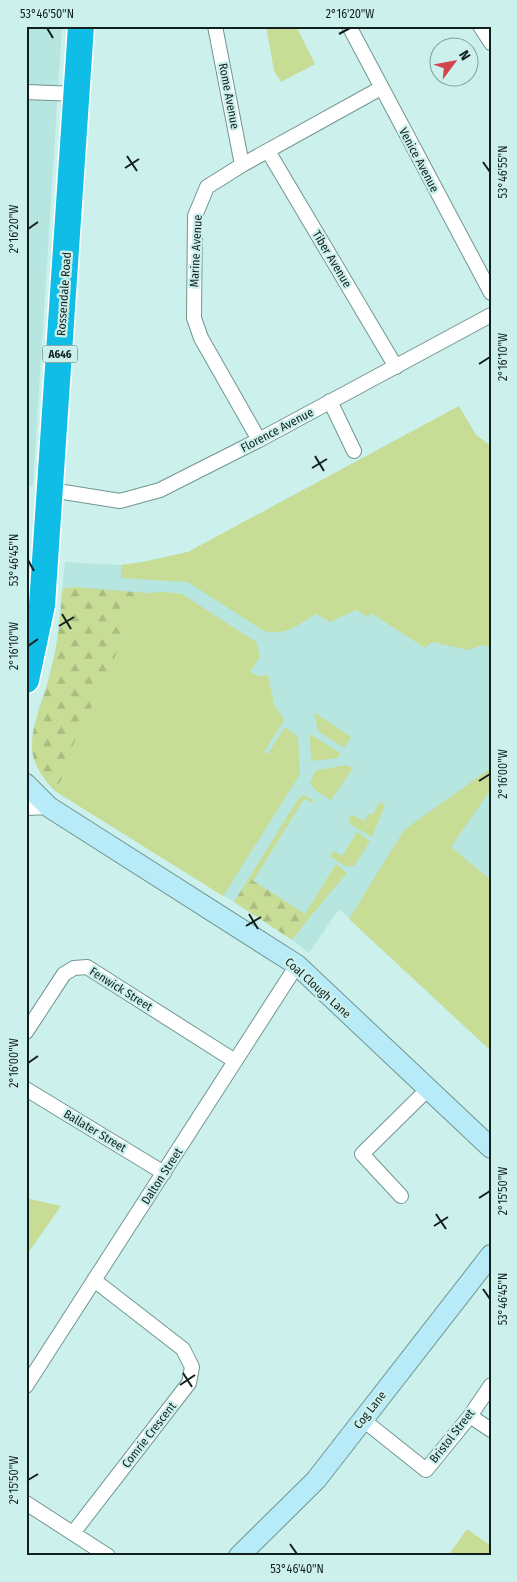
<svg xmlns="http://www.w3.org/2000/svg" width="517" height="1582" viewBox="0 0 517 1582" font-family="'Fira Sans Condensed',sans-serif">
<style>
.built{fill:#b7e5e0}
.green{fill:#c7dc95}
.forest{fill:url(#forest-firs)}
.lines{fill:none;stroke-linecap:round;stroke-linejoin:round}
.street-casing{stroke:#729591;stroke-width:16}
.secondary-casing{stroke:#729591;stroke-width:22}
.highway-casing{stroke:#fff;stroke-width:29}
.street{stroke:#fff;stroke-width:14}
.secondary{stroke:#b7ebf8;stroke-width:20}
.highway{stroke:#10bde7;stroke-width:26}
.ticks{fill:none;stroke:#111f1d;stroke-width:2}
.labels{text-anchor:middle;stroke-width:4.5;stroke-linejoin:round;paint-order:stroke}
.shield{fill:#ccf1ed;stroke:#495e5b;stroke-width:1}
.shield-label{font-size:11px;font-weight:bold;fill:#111f1d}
.street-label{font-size:12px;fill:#111f1d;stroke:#ccf1ed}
.neatline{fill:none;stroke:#111f1d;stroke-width:2}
.ticks-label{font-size:12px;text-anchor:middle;fill:#111f1d}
</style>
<defs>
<pattern id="forest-firs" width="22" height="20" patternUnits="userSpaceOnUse" patternTransform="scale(1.25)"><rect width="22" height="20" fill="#c7dc95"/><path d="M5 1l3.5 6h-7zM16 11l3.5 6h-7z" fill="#aabc80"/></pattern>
</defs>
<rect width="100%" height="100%" fill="#ccf1ed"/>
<path class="built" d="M26,26H62L33,486L26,487Z
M459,406L476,435L491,446V1051L339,909L309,953L292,940L234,902L55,791L46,781L35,762L32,744L39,707L47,685L56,648L65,562L121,565L143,562L188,552Z"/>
<path class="green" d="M266,26H296L315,64L281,82L274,71Z
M459,406L476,435L491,446V647L483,645L468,650L432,642L425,648L371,613L368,617L356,610L330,622L316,614C297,625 284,638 262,630L188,582L121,578V565L143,562L188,552Z
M165,592L182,594L256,642L260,656L250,672L259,676L268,675L274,704L284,720L264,752L268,754L284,728L288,729L298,737L300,774L223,896L55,791L63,776L59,770L62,762L71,750L112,664L123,637L117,627V618L147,593Z
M314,712L351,737L344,748L318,731Z
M310,734L340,753L338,758L311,761Z
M347,765L353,768L331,800L315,790L310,783L314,773L318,770Z
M491,768V789L451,847L491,880V1051L349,919L404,830Z
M303,795L312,799L313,803L304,799L253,881L249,878L298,799Z
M380,802L385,805L372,837L350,824L349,816L353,815L364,821L370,813L372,815Z
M357,832L370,841L355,865C346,870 338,861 330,856L334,851L342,856Z
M336,864L347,873L310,917L305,914Z
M26,1198L61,1206L26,1256Z
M467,1529L491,1546V1556H448Z"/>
<path class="forest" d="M73,587L147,593L117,618V627L123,637L112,664L71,750L62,762L59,770L63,776L55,791C43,778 31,763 32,744C32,725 42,703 47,685C56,655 61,622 62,591L65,588Z
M249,878L310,917L292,940L234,902Z"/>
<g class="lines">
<defs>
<path id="street" d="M215,26L242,165
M349,26L491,293
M480,26L491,43
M26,92L77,94
M268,151L396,367
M330,401L354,451
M259,440L201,338L194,318L195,216L207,187L242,165L381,88
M51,490L120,501L160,490L259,440L491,315
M26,808L49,807
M26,1032L64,974L74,968L87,967L235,1061
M26,1089L164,1173
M401,1196L362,1154L428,1089
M26,1386L297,965
M470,1416L491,1430
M362,1419L426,1470L470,1416L491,1385
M26,1503L108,1556
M73,1533L189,1383L192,1367L183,1349L94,1280"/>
<path id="secondary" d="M26,784L49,807L297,965L491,1148
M239,1556L316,1480L491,1255"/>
<path id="highway" d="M26,680L42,605L81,26"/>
</defs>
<use href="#street" class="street-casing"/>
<use href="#secondary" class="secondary-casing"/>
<use href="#highway" class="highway-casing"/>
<use href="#street" class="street"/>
<use href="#secondary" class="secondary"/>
<use href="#highway" class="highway"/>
</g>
<path class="ticks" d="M47,28L53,38M339,34L350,28M127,156L137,171M483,162L490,172M125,168L139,159M28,229L38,222M479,364L490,357M315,456L324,471M312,468L327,459M28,560L34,571M62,614L71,629M59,626L74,617M28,646L38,639M479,781L490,774M249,914L258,929M246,926L261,917M28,1063L38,1056M479,1198L490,1191M436,1214L446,1229M434,1226L448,1217M483,1289L490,1299M183,1373L192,1387M180,1385L195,1375M28,1480L38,1474M290,1544L297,1554"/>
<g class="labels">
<rect class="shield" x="42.5" y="345.5" width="35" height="17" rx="4"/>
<g class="shield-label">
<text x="60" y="358">A646</text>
</g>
<g class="street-label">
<text transform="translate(229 96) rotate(79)" y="4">Rome Avenue</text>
<text transform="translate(419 160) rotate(62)" y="4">Venice Avenue</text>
<text transform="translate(196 251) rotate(-87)" y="4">Marine Avenue</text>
<text transform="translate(332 259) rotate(59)" y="4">Tiber Avenue</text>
<text transform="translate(64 294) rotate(-86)" y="4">Rossendale Road</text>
<text transform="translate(277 430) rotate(-28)" y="4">Florence Avenue</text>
<text transform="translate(318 988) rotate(42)" y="4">Coal Clough Lane</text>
<text transform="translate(121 989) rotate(32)" y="4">Fenwick Street</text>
<text transform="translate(95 1131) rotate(31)" y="4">Ballater Street</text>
<text transform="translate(162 1176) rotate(-57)" y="4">Dalton Street</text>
<text transform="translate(370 1410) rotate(-52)" y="4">Cog Lane</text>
<text transform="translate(149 1435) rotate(-52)" y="4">Comrie Crescent</text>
<text transform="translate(452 1436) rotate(-52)" y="4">Bristol Street</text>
</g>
</g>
<rect width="517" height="1582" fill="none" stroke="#ccf1ed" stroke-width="55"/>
<g transform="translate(454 62) rotate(58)"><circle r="24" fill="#ccf1ed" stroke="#819d9a"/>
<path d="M0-4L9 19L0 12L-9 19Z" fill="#d4444c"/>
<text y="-8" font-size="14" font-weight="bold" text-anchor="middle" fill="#111f1d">N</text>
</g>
<rect x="28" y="28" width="462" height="1526" class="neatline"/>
<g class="ticks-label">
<text x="47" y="18">53°46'50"N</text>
<text x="350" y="18">2°16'20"W</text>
<text transform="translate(503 172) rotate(-90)" y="4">53°46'55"N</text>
<text transform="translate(14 229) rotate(-90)" y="4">2°16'20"W</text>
<text transform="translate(503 357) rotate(-90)" y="4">2°16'10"W</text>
<text transform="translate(14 560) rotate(-90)" y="4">53°46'45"N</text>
<text transform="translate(14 646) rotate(-90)" y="4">2°16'10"W</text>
<text transform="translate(503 774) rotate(-90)" y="4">2°16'00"W</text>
<text transform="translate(14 1063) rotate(-90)" y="4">2°16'00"W</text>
<text transform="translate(503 1191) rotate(-90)" y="4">2°15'50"W</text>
<text transform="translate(503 1299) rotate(-90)" y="4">53°46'45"N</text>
<text transform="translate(14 1480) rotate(-90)" y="4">2°15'50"W</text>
<text x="297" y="1573">53°46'40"N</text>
</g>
</svg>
